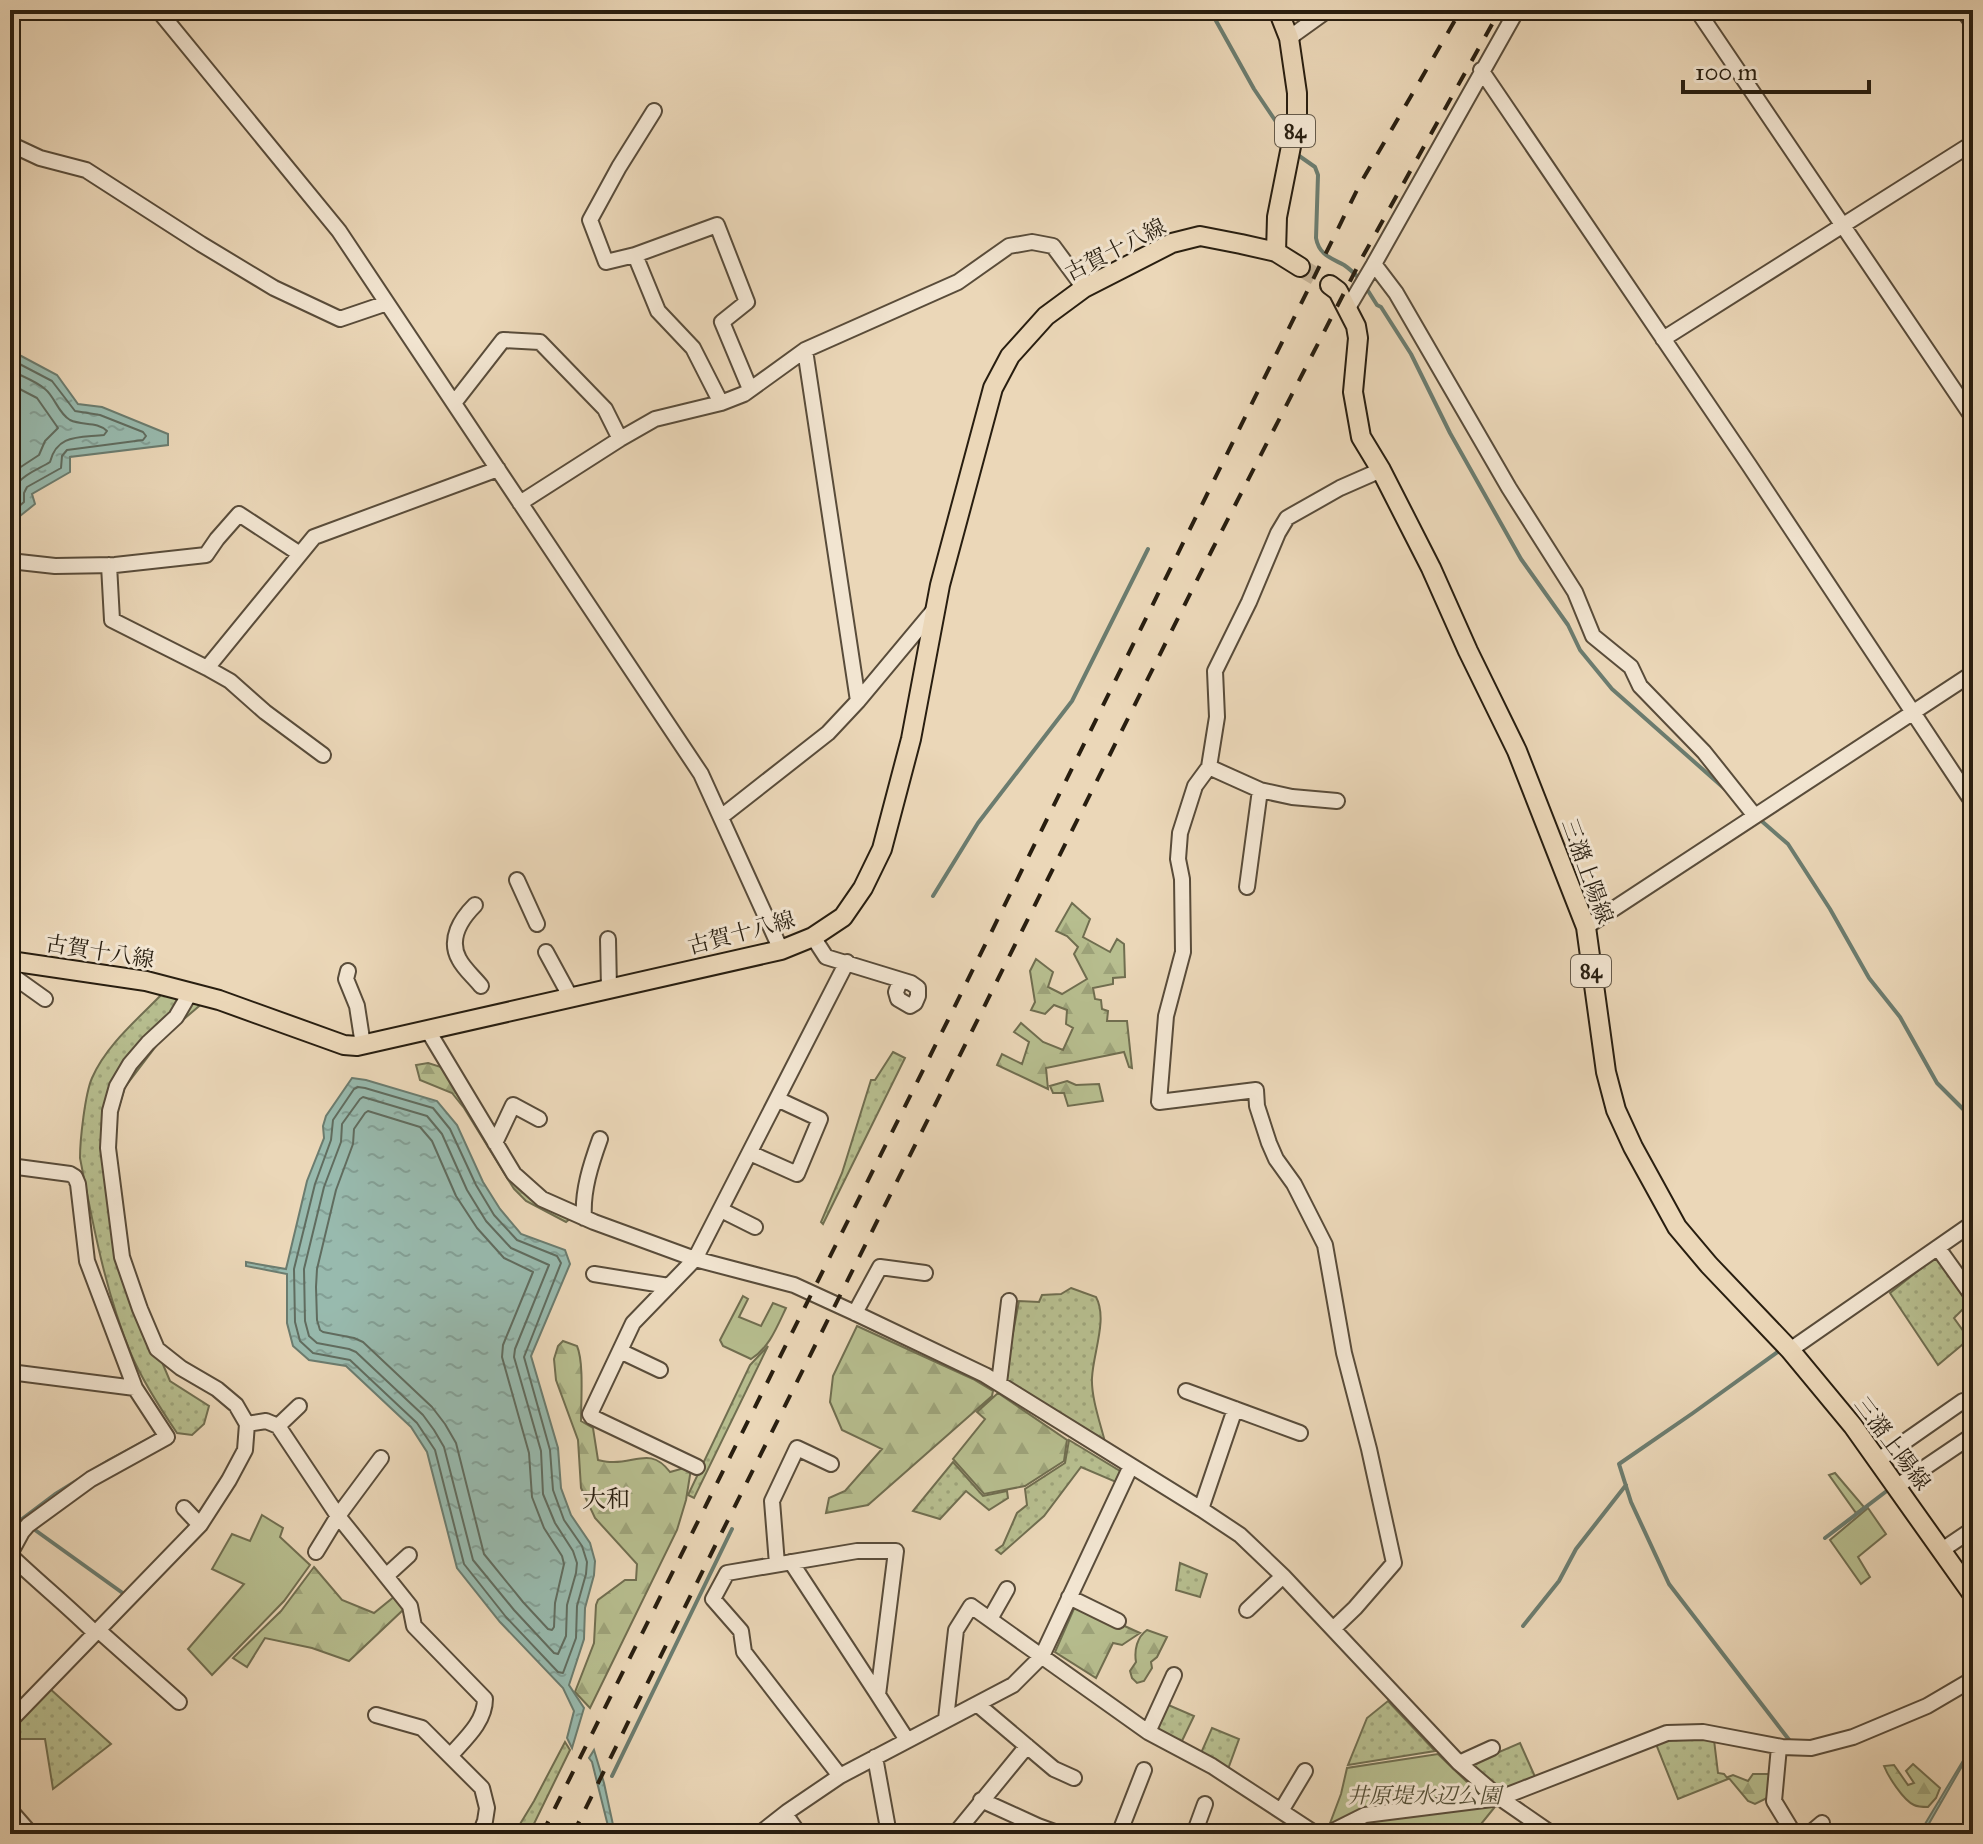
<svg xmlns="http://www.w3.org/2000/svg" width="1983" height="1844" viewBox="0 0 1983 1844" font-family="'IM FELL Great Primer','Noto Serif JP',serif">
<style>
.grass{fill:url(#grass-dots);stroke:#706e50;stroke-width:2}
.forest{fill:url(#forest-firs);stroke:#706e50;stroke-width:2}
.green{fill:#b7be8f;stroke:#706e50;stroke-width:2}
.water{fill:url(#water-ripples);stroke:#6b7c6f;stroke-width:2}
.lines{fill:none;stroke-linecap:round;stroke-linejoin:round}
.shore{stroke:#606c5f;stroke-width:2}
.stream{stroke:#6b7c6f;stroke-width:4}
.major-tunnel{stroke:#c4b296;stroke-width:18;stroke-dasharray:18 9;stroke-linecap:butt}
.minor-casing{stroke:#594c3a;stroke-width:18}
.major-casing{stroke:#281e10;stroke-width:22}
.minor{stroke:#f2e5d1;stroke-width:14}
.major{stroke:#ebd7b8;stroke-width:18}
.rail{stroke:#281e10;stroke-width:4;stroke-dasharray:14 14;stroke-linecap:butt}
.labels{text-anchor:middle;stroke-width:6;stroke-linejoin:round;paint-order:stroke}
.shield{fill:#f2e5d1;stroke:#655a4a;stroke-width:2}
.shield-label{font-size:20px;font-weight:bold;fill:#281e10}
.street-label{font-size:22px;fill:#281e10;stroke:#f2e5d1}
.park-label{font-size:22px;font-style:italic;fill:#534e36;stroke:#f2e5d1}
.neighbourhood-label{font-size:24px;fill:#281e10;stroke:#f2e5d1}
</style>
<defs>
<pattern id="grass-dots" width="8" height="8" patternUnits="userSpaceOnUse" patternTransform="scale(2)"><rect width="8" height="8" fill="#b7be8f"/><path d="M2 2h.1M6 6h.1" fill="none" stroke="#9da37a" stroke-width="1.8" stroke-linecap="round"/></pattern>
<pattern id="forest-firs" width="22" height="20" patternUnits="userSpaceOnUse" patternTransform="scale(2)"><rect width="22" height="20" fill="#b7be8f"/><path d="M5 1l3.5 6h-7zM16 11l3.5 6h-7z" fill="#9da37a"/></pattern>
<pattern id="water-ripples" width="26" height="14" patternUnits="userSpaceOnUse" patternTransform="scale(2)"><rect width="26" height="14" fill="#98baae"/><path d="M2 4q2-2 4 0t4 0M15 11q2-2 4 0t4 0" fill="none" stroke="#839f95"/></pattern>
</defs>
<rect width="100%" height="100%" fill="#ebd7b8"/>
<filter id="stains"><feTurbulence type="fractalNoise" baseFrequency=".0025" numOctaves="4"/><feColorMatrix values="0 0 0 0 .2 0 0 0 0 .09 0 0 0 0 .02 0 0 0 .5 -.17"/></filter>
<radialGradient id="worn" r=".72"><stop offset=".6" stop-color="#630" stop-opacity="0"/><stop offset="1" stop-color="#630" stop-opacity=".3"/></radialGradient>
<path class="grass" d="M163,993L205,1001L163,1037L125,1087L110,1136L134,1296L170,1381L209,1406L204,1424L192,1435L177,1433C160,1408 143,1382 131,1354C105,1291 93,1224 80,1158C80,1140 85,1094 92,1078C107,1044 138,1019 163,993Z
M893,1052L905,1058L823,1224L821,1222L842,1173L871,1080H875Z
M1938,1255L1971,1301L1954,1318L1969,1339L1938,1365L1890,1293Z
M1071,1288L1096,1297C1108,1319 1093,1353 1092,1378C1091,1398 1101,1425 1106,1446L1004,1380L1019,1301L1039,1302L1042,1295L1061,1294Z
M768,1346L694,1498L688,1495L750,1365Z
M1069,1440L1120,1471L1116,1482L1081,1467L1044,1516L1001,1554L996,1550L1003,1545L1017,1513L1027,1505L1025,1489L1065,1463Z
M953,1462L983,1496L1007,1491L1008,1498L989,1510L966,1491L940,1519L913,1511Z
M1180,1563L1207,1574L1200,1597L1176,1590Z
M48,1687L111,1744L53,1789L45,1739H10V1729Z
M1388,1701L1435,1751L1348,1765L1367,1718Z
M1166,1704L1194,1716L1180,1745L1156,1731Z
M1212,1728L1239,1739L1228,1769L1201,1753Z
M1671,1738L1714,1740L1718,1773L1724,1774L1728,1779L1678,1799L1656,1744Z
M565,1742L570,1750L529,1834H514L534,1801Z
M1520,1743L1536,1779L1501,1790L1471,1764Z"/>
<path class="forest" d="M1072,903L1090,919L1083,937L1110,952L1117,939L1124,944L1125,977L1113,978V984L1093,988L1095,999L1101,1000L1102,1009L1108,1011L1107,1021H1127L1132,1068L1129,1067L1124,1052L1046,1068L1048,1089L997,1065L1002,1054L1022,1064L1029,1042L1014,1032L1021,1023L1043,1042L1063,1050L1073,1028L1066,1024L1067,1010L1054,1005L1045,1014L1031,1010L1035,1002L1030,971L1036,959L1053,972L1048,987L1062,994L1087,979L1074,954L1078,947L1067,936L1056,931Z
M428,1063L441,1067L460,1092L525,1193L571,1218L566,1222L526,1201L514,1189L464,1108L452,1093L420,1080L416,1065Z
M1067,1081L1076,1085L1099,1084L1103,1101L1068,1106L1064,1093H1053L1050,1086Z
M857,1326L973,1379L993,1391L992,1396L868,1505L826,1513L829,1498L845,1491L882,1449L842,1430L830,1402L833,1376Z
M563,1341L577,1346C584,1362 581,1401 581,1421L593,1428L598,1460C603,1461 607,1462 612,1462C636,1463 651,1447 670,1472L681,1469L683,1465L691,1469L686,1500L677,1530L590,1708L575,1692L594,1643L596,1605L598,1600L625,1580H636L637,1564L595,1518L581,1488L578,1440L556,1380L554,1359L558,1346Z
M998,1393L1067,1440L1064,1461L1025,1486L984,1494L953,1459L985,1419L977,1412Z
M314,1567L342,1600L374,1613L395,1596L404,1609L349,1661L312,1648L265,1638L247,1667L233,1658L281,1611Z
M1076,1604L1140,1633L1122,1645L1113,1643L1096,1678L1055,1652Z
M1147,1630L1167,1637L1157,1657L1151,1662L1152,1668L1144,1681L1137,1683L1132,1678L1130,1671L1136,1662C1134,1650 1137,1637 1147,1630Z
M1913,1764L1940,1788L1936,1798L1928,1807C1923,1807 1918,1807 1914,1805C1903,1800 1888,1776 1884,1766L1894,1765L1908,1785L1914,1783L1906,1771Z
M1753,1774H1772L1767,1798L1755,1804L1748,1801L1728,1777L1733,1775L1748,1781Z"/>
<path class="green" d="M743,1296L748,1299L739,1317L761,1326L773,1303L786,1308C777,1327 769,1348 751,1359L723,1346L720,1340Z
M1835,1473L1864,1507L1856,1513L1829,1475Z
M1868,1508L1886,1534L1858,1557L1870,1577L1861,1584L1830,1540Z
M262,1515L283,1528L280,1537L310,1565L284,1601L212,1675L188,1649L244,1584L212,1569L232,1534L250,1541Z
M1438,1754L1494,1808L1473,1834H1326L1341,1794L1347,1768Z"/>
<path class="water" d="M10,350L57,375L78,404L102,407L168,434V445L70,457V472L32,494L35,504L10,524Z
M352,1078L366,1080L437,1101L457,1125L483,1182L500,1209L521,1234L565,1250L570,1264L531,1356L558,1448L561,1488L571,1515L590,1543L595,1561L594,1575L585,1608L584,1639L569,1685L584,1708L572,1748L567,1738L574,1711L563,1688L500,1622L457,1568L427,1452L411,1427L346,1366L309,1360L293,1346L287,1323V1274L246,1266V1262L286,1269L307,1181L324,1138L323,1126L326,1116Z
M155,1435L156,1436L56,1495L20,1522L10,1540V1535L18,1521L55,1493L108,1460Z
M1973,1744V1747L1923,1834H1919Z
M594,1750L604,1783L615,1834H610L592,1762L589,1758Z"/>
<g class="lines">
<path class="shore" d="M10,359L52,381L75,411L100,415L143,432L146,436L143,440L67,450L62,456L61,468L27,487L24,493V502L10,514
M10,370C21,376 36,381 45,389C55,397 58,413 70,420C82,426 97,421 107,431L104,435C79,438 57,434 50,462C41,468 26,473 19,482C14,488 15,495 10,501
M10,384L37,398L58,428L45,441L39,455L10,474
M358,1087L365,1088L433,1108L450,1129L476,1185L494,1215L517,1240L557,1256L561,1263L524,1357L550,1450L553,1490L564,1520L582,1546L587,1562L586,1574L577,1606L576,1638L563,1673L558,1672L506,1617L464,1564L435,1450L417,1423L350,1360L313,1353L300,1341L295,1322L294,1269L315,1184L331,1140L333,1120L354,1089Z
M363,1097L427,1116L442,1134L467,1190L486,1221L511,1248L549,1265L515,1349L514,1357L541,1451L543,1494L555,1523L573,1551L577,1563L576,1573L567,1605L566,1636L558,1654L554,1653L514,1610L473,1560L444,1447L434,1430L423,1415L356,1352L349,1349L317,1343L309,1336L305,1321L304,1269L324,1187L341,1142L342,1124L360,1099Z
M368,1111L420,1127L432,1141L456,1196L477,1228L504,1258L533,1272L503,1345L502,1357L529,1453L532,1497L544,1528L562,1556L564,1564L555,1603L554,1627L552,1630L548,1629L523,1602L484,1554L456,1443L445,1424L432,1407L363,1342L354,1338L323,1332L320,1330L317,1320L316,1287L317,1269L336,1190L353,1144L354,1129L365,1113Z"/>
<path class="stream" d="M1210,10L1254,89L1287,138
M1295,153L1315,167L1318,175L1316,238C1319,255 1331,258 1344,265C1350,269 1355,274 1360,279
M1365,286L1377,305L1381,307L1411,354L1450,433L1521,559L1568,625L1580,650L1612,689L1726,790
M1757,817L1788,844L1830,909L1869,978L1900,1017L1937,1083L1968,1114L1969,1150L1973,1162
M933,896L978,823L1072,701L1148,549
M1783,1348L1693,1413L1619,1464L1631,1502L1669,1584L1790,1741
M35,1530L124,1594
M1825,1538L1888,1490
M1523,1626L1559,1581L1576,1549L1626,1485
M612,1776L732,1529
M39,1834H42"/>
<path class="major-tunnel" d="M1300,267L1330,285"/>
<defs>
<path id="minor" d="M158,10L339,231L701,774L781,950
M1517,10L1374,264L1396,293L1509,488L1575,592L1593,636L1631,667L1640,686L1704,752L1755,816
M1697,10L1973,418
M1963,10L1973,24
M1289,38L1328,10
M1481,70L1749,465L1973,803
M10,144L40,158L86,170L201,244L274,288L340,319L387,303
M635,255L606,262L590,220L619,167L654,111
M1348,308L1374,264
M1663,339L1973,143
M805,350L858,701
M454,403L503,340L540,342L605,409L620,439
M721,403L693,348L658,311L635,255L717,225L747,302L722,322L750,389
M520,503L620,439L655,419L721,403L744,394L805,350L958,282L1009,246L1032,242L1053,246L1084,288
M10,561L55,566L115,565L206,555L217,539L239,514L300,554
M109,565L112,620L207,668L314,537L498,469
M207,668L230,681L265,712L323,755
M1209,767L1260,790L1292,797L1337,801
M721,817L828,733L858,701L934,610
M517,880L537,924
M1247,887L1260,790
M475,905C461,919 448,939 459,959C464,969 474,977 481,986
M1586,927L1973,673
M813,937L826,957L911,983L918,988V996L915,1003L910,1006L898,999L896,992L900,981
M608,939L609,989
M546,952L571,998
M348,971L346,979L357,1006L363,1045
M10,974L45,999
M190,993L176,1017L148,1043L130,1064L117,1086L110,1111L108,1148L122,1257L140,1309L157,1349L181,1368L217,1389L236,1405L247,1424
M427,1029L514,1174L542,1199L594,1222L695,1259L794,1285L855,1313L985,1375L1201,1509L1240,1535L1283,1576L1459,1763L1500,1798L1552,1834
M495,1143L513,1105L539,1119
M750,1153L797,1174L820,1119L777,1099
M10,1166L70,1174L75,1177L78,1184L87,1261L135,1388L167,1437L91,1479L28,1525L22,1532L10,1554
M721,1210L755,1227
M584,1218C582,1191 591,1164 600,1139
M1938,1248L1973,1297
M594,1274L669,1286
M855,1313L880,1267L925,1273
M1790,1350L1973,1223
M620,1351L660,1370
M10,1372L135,1388
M999,1383L1009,1301
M1186,1391L1300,1433
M278,1426L299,1406
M1877,1461L1963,1401
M697,1467L592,1417L590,1414L633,1323L695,1259L847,962
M1896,1487L1973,1435
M184,1508L200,1525
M1201,1509L1235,1409
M1942,1550L1973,1529
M316,1552L338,1516L381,1458
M10,1555C38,1582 68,1606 95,1633
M791,1562L878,1695
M777,1564L772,1501L797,1448L831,1464
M386,1576L409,1555
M1069,1597L1118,1621
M1247,1610L1283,1576
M990,1619L1007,1589
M1333,1629L1355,1608L1394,1563L1369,1449L1344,1353L1325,1245L1294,1184L1276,1159L1269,1143L1257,1106L1256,1090L1159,1102L1166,1016L1183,952L1182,879L1178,859L1180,833L1195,786L1209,767L1217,717L1215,671L1249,602L1278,533L1287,518L1340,488L1381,470
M98,1630L179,1702
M977,1704L1054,1769L1074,1778
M376,1715L422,1728L482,1788L487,1808L485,1821L480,1834
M946,1719L956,1630L971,1606L1148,1732L1212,1766L1316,1834
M10,1721L200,1525L229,1480L245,1450L247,1424L266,1421L278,1426L338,1516L410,1606L414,1626L485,1699C485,1722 465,1739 450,1756
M1148,1732L1174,1675
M1779,1747L1774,1801L1794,1834
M875,1757L889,1834
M1459,1763L1492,1748
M840,1776L744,1652L741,1631L713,1599L727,1573L857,1551H896L878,1695L907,1740
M981,1800L1038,1826L1060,1834
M10,1810L31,1834
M1281,1811L1305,1771
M785,1814L799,1834
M759,1834L787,1812L840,1776L1013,1685L1042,1656L1131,1466
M955,1834L1027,1746
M1119,1834L1144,1770
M1194,1834L1205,1804
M1327,1834L1365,1815L1500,1798L1667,1733L1703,1732L1782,1747L1811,1748L1853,1737L1927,1706L1973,1679
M1809,1834L1822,1823"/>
<path id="major" d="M1276,252L1277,217L1297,116V93L1289,38L1278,10
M1330,285L1338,291L1356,326L1358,338L1353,392L1361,437L1381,470L1431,568L1468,651L1517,751L1586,927L1606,1072L1616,1110L1633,1147L1677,1227L1709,1265L1790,1350L1853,1426L1973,1595
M10,961L146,981L219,1000L344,1045L357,1046L781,950L813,937L843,917L863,888L882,849L911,739L940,585L993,388L1010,356L1046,316L1084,288L1172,243L1200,236L1241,244L1276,252L1300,267"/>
</defs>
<use href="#minor" class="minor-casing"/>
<use href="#major" class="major-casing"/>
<use href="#minor" class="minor"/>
<use href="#major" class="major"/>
<path class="rail" d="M542,1834L948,1020L1360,184L1461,10
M573,1834L715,1546L1212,550L1363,256L1500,10"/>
</g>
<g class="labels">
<g class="shield">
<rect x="1275" y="115" width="40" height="32" rx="6"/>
<rect x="1571" y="955" width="40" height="32" rx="6"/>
</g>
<g class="shield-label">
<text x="1295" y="138">84</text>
<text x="1591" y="978">84</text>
</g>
<g class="street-label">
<text transform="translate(1115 249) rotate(-27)" y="8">古賀十八線</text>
<text transform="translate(1588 871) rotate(70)" y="8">三潴上陽線</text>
<text transform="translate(741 932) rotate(-15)" y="8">古賀十八線</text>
<text transform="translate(100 951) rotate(9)" y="8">古賀十八線</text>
<text transform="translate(1893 1443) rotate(53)" y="8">三潴上陽線</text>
</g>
<g class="park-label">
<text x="1424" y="1803">井原堤水辺公園</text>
</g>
<g class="neighbourhood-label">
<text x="606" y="1507">大和</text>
</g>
</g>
<rect width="1983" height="1844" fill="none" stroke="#ebd7b8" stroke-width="40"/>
<rect x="12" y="12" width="1959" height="1820" fill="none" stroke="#281e10" stroke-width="4"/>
<rect x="20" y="20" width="1943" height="1804" fill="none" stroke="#281e10" stroke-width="2"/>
<path d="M1683 80v12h186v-12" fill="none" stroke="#281e10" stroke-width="4"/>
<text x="1695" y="80" font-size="24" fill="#281e10" stroke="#f2e5d1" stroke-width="6" paint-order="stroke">100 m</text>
<rect width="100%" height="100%" filter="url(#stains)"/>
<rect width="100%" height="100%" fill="url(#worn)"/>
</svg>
